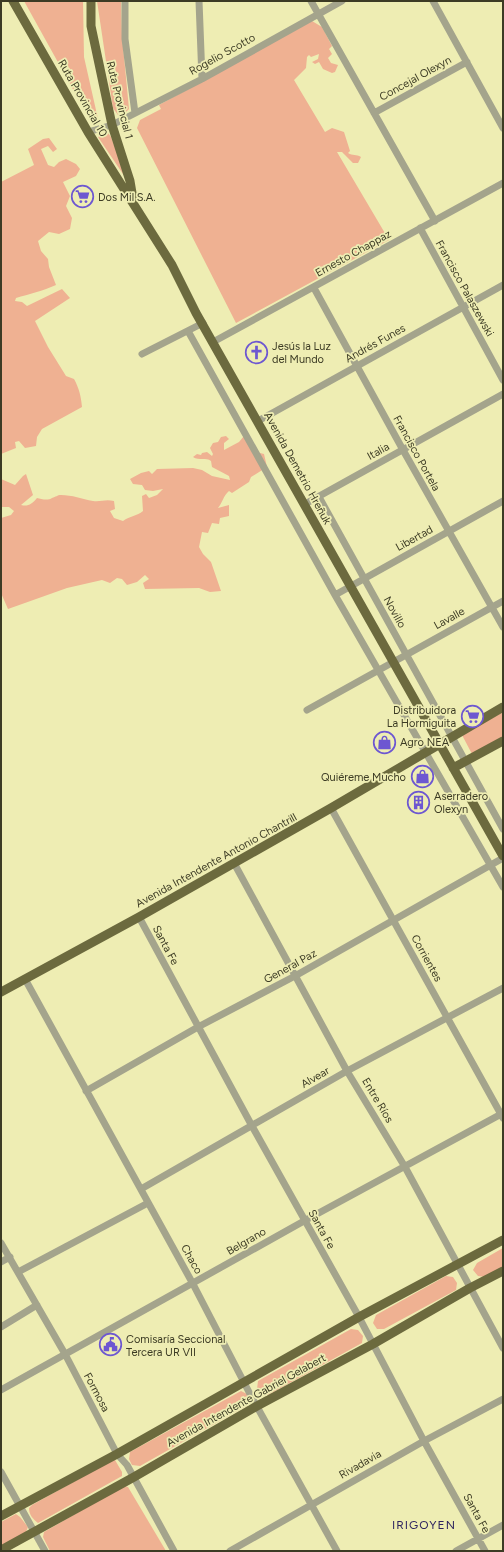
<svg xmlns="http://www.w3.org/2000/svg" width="504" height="1552" viewBox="0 0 504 1552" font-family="Figtree,sans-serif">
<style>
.green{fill:#efb192}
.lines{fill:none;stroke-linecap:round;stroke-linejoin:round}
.minor{stroke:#a4a48c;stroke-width:7}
.major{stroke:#6c6a3e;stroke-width:9}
.labels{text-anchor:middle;stroke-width:3.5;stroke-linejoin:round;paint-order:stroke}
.street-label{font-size:11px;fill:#3c3b24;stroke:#eeedb3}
.poi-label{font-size:11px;fill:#3c3b24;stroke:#eeedb3;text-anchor:start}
.neighbourhood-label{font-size:12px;letter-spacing:1px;fill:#2e245f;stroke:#eeedb3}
</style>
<rect width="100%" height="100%" fill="#eeedb3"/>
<path class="green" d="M24,1H83L84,57L98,119L90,120Z
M97,1H121L122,36L129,109L123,115H118L113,108Z
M312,21L322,27L332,46L329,49L332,54L328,58L331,63L338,65L335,72L332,73L323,69L319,62L315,64L312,62L318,59L319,54L311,57L309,55L307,57L306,68L294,80L325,132L332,128L344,132L350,151L348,153C353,156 356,154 361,157L358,163H353L342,152H337L389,240L236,323L137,128L140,120L161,109L159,105Z
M103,133H108L111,137L127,180L98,137Z
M49,138L57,149L53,152L48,146L41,149L48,165L54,167L59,162L66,159L76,164L80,169L76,176L63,182L70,196L66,206L72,218L70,229L59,234L49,232L38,241L41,251L48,259L49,267L56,285C43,291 29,294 16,298L15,301L22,302L27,306L62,289L70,298L35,321L48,347L66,376L74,379C79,388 81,396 82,407L42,429L37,437L36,446L25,448L19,441L15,442L16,448L1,454V182L34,165L28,149L43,139Z
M226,436L229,439L224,443V450L239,442L244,436L256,452L264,454L267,467L251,477L249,482L232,493L229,491C223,496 223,502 218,508L229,505V516L220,518L219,524L212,523L208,533L202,532L199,547L203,554L211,562L221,591L210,592L199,588L145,589L143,583L149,579L145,575L137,582L127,585L122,579L117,578L110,583L102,580L67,588L8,609L1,593V518L11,515L14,511L9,507H1V479L15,485L23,476L26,474L33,495L21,505C28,507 32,504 37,498C41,499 48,501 52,498C56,497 57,495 61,495C72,495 82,499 93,501C101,502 105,499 114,501L115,509L110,511L114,518L123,521C130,516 137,516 143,511L142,496L146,494L149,498L157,495L163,489L153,491L145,490L142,485L133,484L130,479L141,473L149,471L152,474L157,469L193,468L202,470L212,476L230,480L229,476L212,467L211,461C206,457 199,461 193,457L197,454L201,455L202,453L207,452L212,456L213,454L210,448L213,443L218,442L221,437Z
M503,712V737L472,754L462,735Z
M503,1248V1267L485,1277L478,1276L473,1270L477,1263Z
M446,1276L453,1277L457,1283L456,1290L384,1329H377L373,1323L376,1315Z
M351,1329L358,1330L363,1336L362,1343L268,1395L260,1394L257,1389L258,1381Z
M241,1391L247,1394L250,1400L248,1405L140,1466L132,1465L129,1459L130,1452Z
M115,1460L122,1472V1476L38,1523C33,1519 29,1515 29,1508L32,1505L111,1461Z
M124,1486L128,1487L166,1551H50L43,1537L44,1532Z
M16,1514L20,1517L28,1527L26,1532L1,1546V1522Z"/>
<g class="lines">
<path class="minor" d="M125,1V39L135,113
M199,1L202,79
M311,1L435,221
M433,1L503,128
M374,113L467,62
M88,132L112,125L202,79L342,1
M420,228L503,380
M314,288L403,450L503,627
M188,331L335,595L503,887
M213,342L503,183
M142,354L203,323
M258,421L503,285
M319,497L503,829
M305,504L503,394
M335,595L503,501
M307,710L503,601
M331,808L503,1118
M234,863L347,1071L405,1167L503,1348
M139,917L252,1126L359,1317L424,1441L485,1551
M25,979L193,1284L250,1394L337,1551
M86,1091L198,1027L295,976L503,858
M141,1189L347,1071L503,988
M1,1243L65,1354L117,1454L127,1465L174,1551
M1,1262L10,1257
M18,1272L148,1203
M1,1327L37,1305
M1,1390L304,1221L503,1113
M1,1472L45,1551
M230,1551L424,1441L503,1399
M456,1551L503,1525"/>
<path class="major" d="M13,1L88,132L172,265L196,313L503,856
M91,1V26L112,125L130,181L133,199
M453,768L503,741
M1,992L139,917L331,808L503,707
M1,1516L117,1454L359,1317L503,1240
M1,1550L134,1477L257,1406L373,1344L470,1288L503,1271"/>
</g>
<defs>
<symbol id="supermarket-ring" viewBox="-11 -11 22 22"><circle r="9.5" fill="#eeedb3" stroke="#6d57d1" stroke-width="1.5"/><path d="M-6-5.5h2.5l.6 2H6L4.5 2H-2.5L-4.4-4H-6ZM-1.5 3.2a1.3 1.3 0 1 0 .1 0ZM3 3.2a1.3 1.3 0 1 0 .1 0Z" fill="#6d57d1"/></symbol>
<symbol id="church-ring" viewBox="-11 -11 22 22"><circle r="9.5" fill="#eeedb3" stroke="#6d57d1" stroke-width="1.5"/><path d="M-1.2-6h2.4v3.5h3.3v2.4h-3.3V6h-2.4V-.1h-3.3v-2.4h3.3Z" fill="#6d57d1"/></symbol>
<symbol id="shop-ring" viewBox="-11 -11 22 22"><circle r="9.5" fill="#eeedb3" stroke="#6d57d1" stroke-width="1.5"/><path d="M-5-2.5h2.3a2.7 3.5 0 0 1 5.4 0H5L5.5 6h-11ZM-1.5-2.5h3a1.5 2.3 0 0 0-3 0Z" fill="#6d57d1"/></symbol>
<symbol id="building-ring" viewBox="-11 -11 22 22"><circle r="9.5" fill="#eeedb3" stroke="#6d57d1" stroke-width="1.5"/><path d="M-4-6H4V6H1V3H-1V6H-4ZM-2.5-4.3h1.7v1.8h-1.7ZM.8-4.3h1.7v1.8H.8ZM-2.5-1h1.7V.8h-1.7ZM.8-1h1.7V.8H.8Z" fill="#6d57d1"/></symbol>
<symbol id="civic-ring" viewBox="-11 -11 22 22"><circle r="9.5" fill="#eeedb3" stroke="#6d57d1" stroke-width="1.5"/><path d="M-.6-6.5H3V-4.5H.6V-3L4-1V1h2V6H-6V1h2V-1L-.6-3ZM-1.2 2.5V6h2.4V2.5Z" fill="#6d57d1"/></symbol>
</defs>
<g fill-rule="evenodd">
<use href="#supermarket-ring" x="70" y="184" width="25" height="25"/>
<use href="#church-ring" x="244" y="340" width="25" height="25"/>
<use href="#supermarket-ring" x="460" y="704" width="25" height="25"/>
<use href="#shop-ring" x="372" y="730" width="25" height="25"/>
<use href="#shop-ring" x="410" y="764" width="25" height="25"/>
<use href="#building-ring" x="406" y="790" width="25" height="25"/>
<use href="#civic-ring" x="98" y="1332" width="25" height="25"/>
</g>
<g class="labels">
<g class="street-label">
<text transform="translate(222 54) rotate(-29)" y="4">Rogelio Scotto</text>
<text transform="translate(415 78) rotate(-29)" y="4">Concejal Olexyn</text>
<text transform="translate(83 98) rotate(60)" y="4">Ruta Provincial 10</text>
<text transform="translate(120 100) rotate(76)" y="4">Ruta Provincial 1</text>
<text transform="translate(353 253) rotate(-29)" y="4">Ernesto Chappaz</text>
<text transform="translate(465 288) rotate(61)" y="4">Francisco Palaszewski</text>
<text transform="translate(375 343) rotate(-29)" y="4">Andrés Funes</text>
<text transform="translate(378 451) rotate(-29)" y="4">Italia</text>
<text transform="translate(417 453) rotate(61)" y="4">Francisco Portela</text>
<text transform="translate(298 468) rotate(61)" y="4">Avenida Demetrio Hreñuk</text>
<text transform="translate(414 538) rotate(-29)" y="4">Libertad</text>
<text transform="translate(395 612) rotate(61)" y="4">Novillo</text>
<text transform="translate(449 618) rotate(-29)" y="4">Lavalle</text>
<text transform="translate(216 860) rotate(-29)" y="4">Avenida Intendente Antonio Chantrill</text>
<text transform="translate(166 945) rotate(62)" y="4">Santa Fe</text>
<text transform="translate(427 958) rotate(61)" y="4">Corrientes</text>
<text transform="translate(290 966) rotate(-29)" y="4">General Paz</text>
<text transform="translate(315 1077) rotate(-30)" y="4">Alvear</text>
<text transform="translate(378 1100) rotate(59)" y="4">Entre Ríos</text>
<text transform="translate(322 1229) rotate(61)" y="4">Santa Fe</text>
<text transform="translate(246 1241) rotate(-30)" y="4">Belgrano</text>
<text transform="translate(192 1259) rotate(61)" y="4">Chaco</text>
<text transform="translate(97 1392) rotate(62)" y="4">Formosa</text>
<text transform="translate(246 1400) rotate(-29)" y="4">Avenida Intendente Gabriel Gelabert</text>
<text transform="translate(360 1464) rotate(-30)" y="4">Rivadavia</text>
<text transform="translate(477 1513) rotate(61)" y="4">Santa Fe</text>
</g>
<g class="poi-label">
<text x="98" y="201">Dos Mil S.A.</text>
<text x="272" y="350">Jesús la Luz<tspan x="272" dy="13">del Mundo</tspan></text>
<text x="456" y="714" text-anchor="end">Distribuidora<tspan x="456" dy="13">La Hormiguita</tspan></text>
<text x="400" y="746">Agro NEA</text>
<text x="406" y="781" text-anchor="end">Quiéreme Mucho</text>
<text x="434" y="800">Aserradero<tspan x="434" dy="13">Olexyn</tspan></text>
<text x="126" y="1343">Comisaría Seccional<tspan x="126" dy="13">Tercera UR VII</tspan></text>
</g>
<g class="neighbourhood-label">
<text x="424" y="1529">IRIGOYEN</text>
</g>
</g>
<rect width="504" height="1552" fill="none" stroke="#3c3b24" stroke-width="4"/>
</svg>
